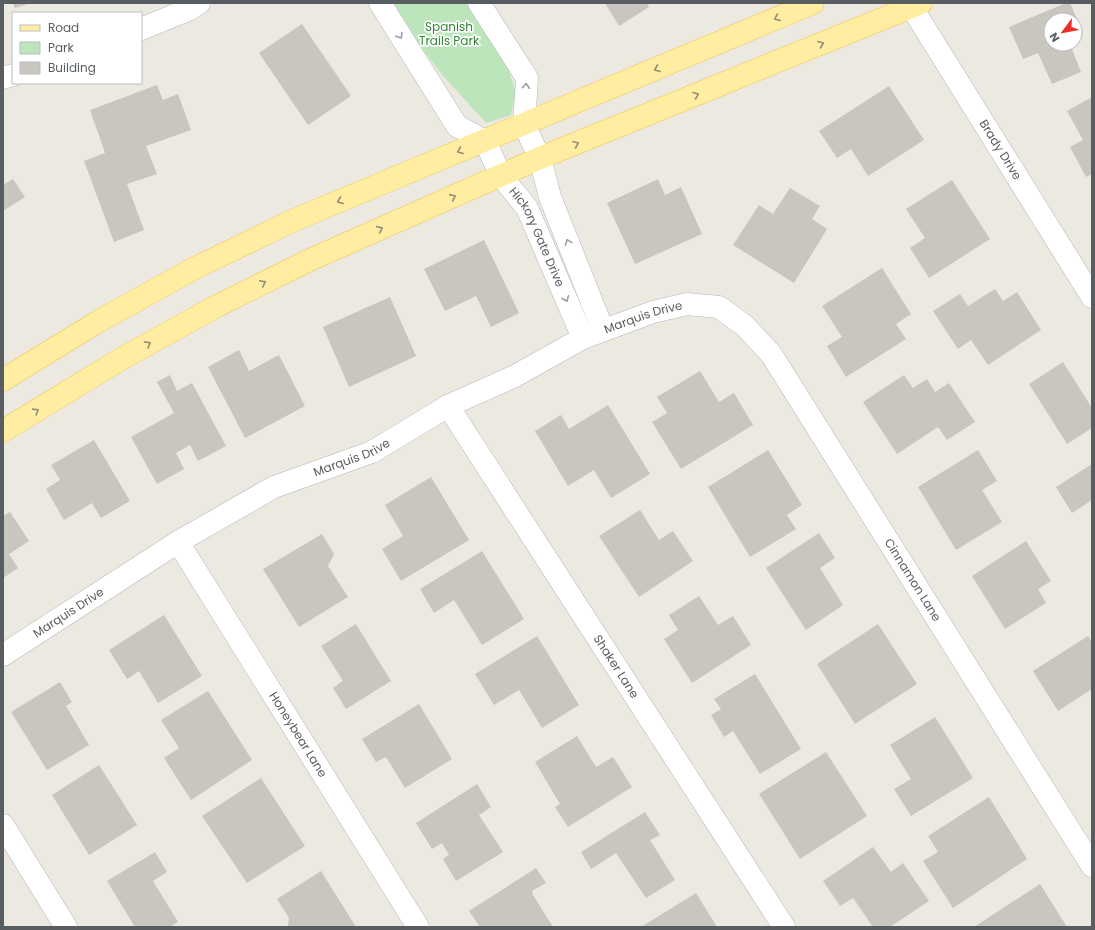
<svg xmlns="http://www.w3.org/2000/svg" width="1095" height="930" viewBox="0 0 1095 930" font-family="Poppins,sans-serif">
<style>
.green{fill:#bce5bb}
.building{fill:#c9c5bf}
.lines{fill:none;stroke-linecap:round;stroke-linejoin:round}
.minor-casing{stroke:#b3b6bb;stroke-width:23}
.major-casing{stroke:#f3c152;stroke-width:23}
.minor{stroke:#fff;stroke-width:22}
.major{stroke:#ffeda2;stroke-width:22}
.oneway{stroke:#928f78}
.oneway2{stroke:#9b9ea0}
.labels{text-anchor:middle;stroke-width:3.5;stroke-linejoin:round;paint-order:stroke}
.park-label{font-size:12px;fill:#338535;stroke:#fff}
.street-label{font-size:12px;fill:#585d61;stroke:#fff}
</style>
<rect width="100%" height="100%" fill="#ece9e0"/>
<path class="green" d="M394,3H466L509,71L516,93L511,115L486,123L443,76L423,50Z"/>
<path class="building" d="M13,3H31L15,8Z
M605,3H647L649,7L619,26Z
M1066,3H1070L1083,33L1075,37V20H1051V44H1070L1081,72L1052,84L1038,53L1023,59L1009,27Z
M302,24L351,96L308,125L259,53Z
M157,85L163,100L178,94L191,130L146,146L157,174L127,184L144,230L114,242L84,161L105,153L90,110Z
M889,86L924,140L868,176L851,149L837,158L819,131Z
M1092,97V174L1086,177L1070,147L1083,140L1067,111Z
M13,179L25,197L3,211V185Z
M658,179L665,195L681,187L702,234L635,264L607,203Z
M952,180L990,239L929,278L910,248L925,238L906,209Z
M790,188L820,206L812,219L827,229L794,283L733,245L759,205L773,214Z
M484,240L519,313L491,327L476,296L445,311L424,269Z
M882,268L911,314L896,324L906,339L846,377L827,346L842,337L822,306Z
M995,289L1003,301L1017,292L1041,330L988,365L971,340L958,349L933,311L960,294L968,306Z
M390,297L416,356L349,387L323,327Z
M239,350L249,371L279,355L305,406L245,438L208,367Z
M1063,362L1092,408V428L1067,444L1029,384Z
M700,371L719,402L734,393L753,425L681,469L652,422L667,413L657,397Z
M170,375L177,391L192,383L226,446L198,461L190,445L176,453L184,469L157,484L131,437L174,413L157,382Z
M904,375L913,388L927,379L935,392L949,383L975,422L947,440L938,427L897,454L863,402Z
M608,405L650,474L611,498L594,470L568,486L535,431L561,415L569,429Z
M94,440L130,501L101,518L92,503L64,520L46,489L60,480L51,465Z
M768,450L802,505L787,515L796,529L750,557L708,487Z
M978,450L997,481L982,490L1002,522L956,550L918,487Z
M1092,464V500L1072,513L1056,487Z
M431,477L469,540L401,581L382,549L403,536L385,505Z
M640,510L659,540L673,531L693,561L639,597L599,536Z
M10,512L29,541L9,554L18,568L3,578V516Z
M819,533L835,558L820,568L843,605L806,630L766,568Z
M322,534L334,554L328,566L348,597L299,627L263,569Z
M1026,541L1051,581L1038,589L1046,603L1005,629L972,576Z
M482,551L524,619L482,645L454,600L434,613L420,589Z
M699,596L718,625L733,616L751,645L692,683L664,639L678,630L669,615Z
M164,615L202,676L158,703L139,671L127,679L109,650Z
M356,624L391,681L346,709L333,688L343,681L321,646Z
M878,624L917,684L855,724L817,664Z
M537,636L579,705L542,728L519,690L494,705L475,674Z
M1088,636L1092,642V689L1058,711L1033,671Z
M755,674L801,749L760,774L733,731L724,737L711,715L721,709L714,699Z
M60,682L72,702L66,706L89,745L47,770L11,712Z
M208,691L252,760L191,800L164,758L179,748L161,720Z
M419,704L452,759L405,788L386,757L376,762L362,739Z
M935,717L973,778L911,816L894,789L911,779L890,745Z
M577,736L596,767L613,757L632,787L568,827L555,807L560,804L535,762Z
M826,752L867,816L800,859L759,794Z
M99,765L137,825L89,855L52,795Z
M261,778L305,846L247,883L202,816Z
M477,784L491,807L479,815L503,852L456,881L443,859L449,855L442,843L432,849L416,823Z
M989,797L1027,859L953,908L923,861L938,852L928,836Z
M645,812L660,835L650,840L675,880L646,898L616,853L591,869L581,852Z
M873,847L891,872L903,863L929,901L890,927H873L853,898L840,906L823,881Z
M155,852L167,872L153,881L178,922L170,927H135L107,881Z
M536,868L546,883L532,891L533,895L553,927H480L469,911Z
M321,871L356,927H288L289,918L277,899Z
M1040,884L1067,927H974Z
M696,893L717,927H641Z"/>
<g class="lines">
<defs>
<g id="minor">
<path id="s1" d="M380,3L457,126L485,141L501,176L527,208L583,338"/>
<path d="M479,3L527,78L524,125L540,158L550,197L603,330"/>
<path id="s2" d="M909,3L1092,297"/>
<path d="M141,29L190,9L199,3"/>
<path d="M3,78L13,75"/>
<path id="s3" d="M448,406L784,927"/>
<path id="s4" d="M178,542L418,927"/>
<path id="s5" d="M3,655L178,542L274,487L372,452L448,406L515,376L583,338L653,312L687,304L719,307L745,326L771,354L1092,866"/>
<path d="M3,825L66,927"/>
</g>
<path id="major" d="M3,380L99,321L195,268L292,221L813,3
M3,431L121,359L215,307L312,259L540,158L921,3"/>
</defs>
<use href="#minor" class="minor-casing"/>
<use href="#major" class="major-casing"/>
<use href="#minor" class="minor"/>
<use href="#major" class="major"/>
</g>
<defs><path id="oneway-chevron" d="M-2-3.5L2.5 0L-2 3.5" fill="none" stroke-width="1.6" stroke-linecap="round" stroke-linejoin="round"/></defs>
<g class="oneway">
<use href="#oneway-chevron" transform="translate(777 18) rotate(157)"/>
<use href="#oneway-chevron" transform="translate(821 44) rotate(-22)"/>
<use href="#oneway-chevron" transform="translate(657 69) rotate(157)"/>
<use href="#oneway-chevron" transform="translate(696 95) rotate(-22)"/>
<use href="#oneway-chevron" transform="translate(576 144) rotate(-22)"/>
<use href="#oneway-chevron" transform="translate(460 151) rotate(157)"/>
<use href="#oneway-chevron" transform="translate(453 197) rotate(-24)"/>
<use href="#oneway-chevron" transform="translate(340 201) rotate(157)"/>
<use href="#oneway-chevron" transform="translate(380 229) rotate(-24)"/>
<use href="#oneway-chevron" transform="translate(263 283) rotate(-26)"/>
<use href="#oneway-chevron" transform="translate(148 344) rotate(-29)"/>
<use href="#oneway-chevron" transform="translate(36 411) rotate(-32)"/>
</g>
<g class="oneway2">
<use href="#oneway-chevron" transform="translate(400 36) rotate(58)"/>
<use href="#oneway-chevron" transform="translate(526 86) rotate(-86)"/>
<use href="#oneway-chevron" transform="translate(568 242) rotate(-111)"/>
<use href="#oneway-chevron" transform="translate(566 299) rotate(67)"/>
</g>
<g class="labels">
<g class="park-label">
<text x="449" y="31">Spanish<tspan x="449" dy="14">Trails Park</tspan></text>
</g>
<g class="street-label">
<text dy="4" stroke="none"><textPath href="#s2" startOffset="173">Brady Drive</textPath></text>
<text dy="4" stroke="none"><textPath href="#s1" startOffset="287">Hickory Gate Drive</textPath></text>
<text dy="4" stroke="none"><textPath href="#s5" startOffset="727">Marquis Drive</textPath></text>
<text dy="4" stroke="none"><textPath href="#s5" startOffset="402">Marquis Drive</textPath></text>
<text dy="4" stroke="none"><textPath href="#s5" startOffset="1142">Cinnamon Lane</textPath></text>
<text dy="4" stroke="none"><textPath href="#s5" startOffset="78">Marquis Drive</textPath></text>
<text dy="4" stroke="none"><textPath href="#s3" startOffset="310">Shaker Lane</textPath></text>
<text dy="4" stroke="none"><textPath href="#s4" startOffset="227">Honeybear Lane</textPath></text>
</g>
</g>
<rect width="1095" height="930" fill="none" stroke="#585d61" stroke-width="8"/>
<rect x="12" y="12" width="130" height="72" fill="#ffffff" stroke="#bcbec0"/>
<rect x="20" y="25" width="20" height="6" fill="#ffeda2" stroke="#bcbec0"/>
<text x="48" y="32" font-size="12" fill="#585d61">Road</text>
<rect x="20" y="42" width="20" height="12" fill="#bce5bb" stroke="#bcbec0"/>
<text x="48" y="52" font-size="12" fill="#585d61">Park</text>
<rect x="20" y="62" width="20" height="12" fill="#c9c5bf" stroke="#bcbec0"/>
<text x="48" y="72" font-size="12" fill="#585d61">Building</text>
<g transform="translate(1063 32) rotate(238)"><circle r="19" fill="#ffffff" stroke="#bcbec0"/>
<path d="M0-3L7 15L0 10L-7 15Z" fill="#eb3027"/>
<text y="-6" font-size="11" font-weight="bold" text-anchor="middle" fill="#585d61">N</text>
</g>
</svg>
